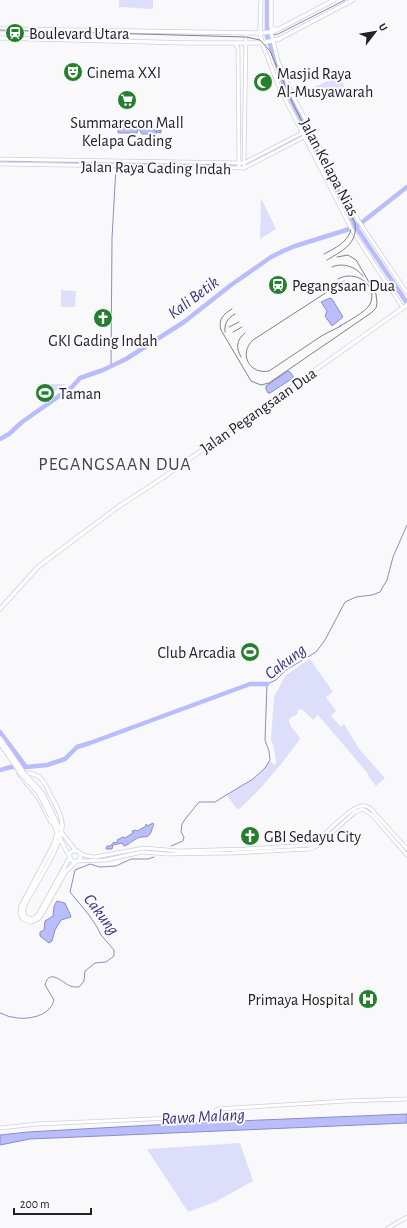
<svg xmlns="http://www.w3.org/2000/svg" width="407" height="1228" viewBox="0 0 407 1228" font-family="'Alegreya Sans',sans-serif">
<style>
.green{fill:#dddffa}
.water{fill:#b9bdfe;stroke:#8b8ebe}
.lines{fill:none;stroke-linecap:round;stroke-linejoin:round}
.stream{stroke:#8b8ebe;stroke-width:1}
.river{stroke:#b9bdfe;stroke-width:4.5}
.tertiary-casing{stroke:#cecfe0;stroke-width:4.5}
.secondary-casing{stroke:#cecfe0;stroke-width:5}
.tertiary{stroke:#fff;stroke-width:3}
.secondary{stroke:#fff;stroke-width:3.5}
.tram{stroke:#818187;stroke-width:1}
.secondary-bridge-casing{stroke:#cecfe0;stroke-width:5;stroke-linecap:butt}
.secondary-bridge{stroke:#fff;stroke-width:3.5}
.labels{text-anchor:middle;stroke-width:4;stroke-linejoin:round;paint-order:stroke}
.poi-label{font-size:16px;fill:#212128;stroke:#f9f9fc;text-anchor:start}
.street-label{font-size:16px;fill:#212128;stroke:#f9f9fc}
.water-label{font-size:17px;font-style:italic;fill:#38337d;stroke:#f9f9fc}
.quarter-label{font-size:18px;letter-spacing:1px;fill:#414250;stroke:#f9f9fc}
</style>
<rect width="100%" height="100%" fill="#f9f9fc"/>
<path class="green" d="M119,0H153V9L119,7Z
M339,75L346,89L322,101L315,87Z
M261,198L276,229L260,239Z
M61,290L76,291L75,307H61Z
M39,384H66L39,402Z
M310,659L333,692L326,697L336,711L331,716L341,727L344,724L360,750L385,778L376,786L368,776L369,775L318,715L313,720L302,709L298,710L297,714L290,718L289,721C291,730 297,731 300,739C281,765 262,789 238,810L227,796C241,784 261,778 269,761L275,765L276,763L274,748L271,740L274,697L285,676L303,663Z
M240,1143L253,1181L215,1202L188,1212L147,1149Z"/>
<path class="water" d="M114,126L127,128L133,126L149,129L153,128L156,132L157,131L156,128L158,129V131L161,130V133L157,132L156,134H142L138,128L137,133H118V127L116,129Z
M330,298L332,299L343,317L332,326L325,316L327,311L321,302Z
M288,371L290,372L293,376V378L270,393H268L266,389V386Z
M153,823C154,829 154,824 152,829C149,840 146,835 138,838C133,840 130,844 124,846L122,843L113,845L112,849H106L107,846H110L114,842L115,843L118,842L117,840L123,837L125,838L133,833L132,831L136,830L137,831L146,826V824L147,826Z
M57,901L65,903C67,909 70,912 71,917L61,920L55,930L52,941L49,943L40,936V932L44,930L45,921L53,916L54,906Z
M407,1114V1123L30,1139L0,1145V1135L28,1132L189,1123Z"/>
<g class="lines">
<path class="stream" d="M273,35L278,34L345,0
M0,161L112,163
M118,163L237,165
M245,165L302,135
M111,366L112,238L116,167
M171,846L183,841L184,837L181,832L182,824L186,818L199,802H215L223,797L253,779L265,768L270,760L269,751L265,740L267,684L276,680L286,670L316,652L325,640L345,602L356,597L372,595L380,592L387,580L393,557L407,525
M0,1013C4,1014 8,1017 12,1017C23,1020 42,1018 50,1008C52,1006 53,1003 54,1000L45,985C49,968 62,982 70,986C73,987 76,987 79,987L84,981L85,971L95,963L106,962L114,956V950L101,935L97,927L89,915L70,892L75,870L90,864L100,867L116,866L131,859H148L154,857"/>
<path class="river" d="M267,0V36L285,88L356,227L407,303
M0,439L9,434L22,422L72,387L80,378L103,370L126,359L184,322L231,285L271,257L283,251L295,246L356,227L407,187
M0,732L26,767
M0,770L11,767H26L47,765L65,759L77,747L90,743L250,684H267"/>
<defs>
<path id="tertiary" d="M271,32L278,61L293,96L358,220L407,293
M235,43L238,48L239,166
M262,43L279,87L352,230L403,308
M0,159L244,163L302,133
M0,164L244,168L304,137
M244,165L246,34
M80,853L86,856L95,857L144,848L179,851L245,849L310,845L315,843C323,836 352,806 361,806C365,805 369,807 372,810L407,849
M78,861L106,860L142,852L167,854L232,853L309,849L317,846L355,812L363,809L372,815L407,855
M0,1128L38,1124L216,1116V1110L218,1109L346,1101L407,1099
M388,1228L407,1217"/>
<path id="secondary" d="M261,0L260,33L262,43
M271,0V26L272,29H276
M0,29L260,33L271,32L279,29L334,0
M0,38L190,43H262L279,39L353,0
M86,39L85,34L86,32
M0,609L38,567L59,551L118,507L161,479L407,305
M22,773C37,772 43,778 49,792C54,802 61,812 62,823C65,842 32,889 23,909L24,915C28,920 34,920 38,915L70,857C62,844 56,830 51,817
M19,774L38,797L51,822
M53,815L62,833L76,851
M57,833L54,844L21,906L20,913L23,919L31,922L38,919L43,912L66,871L76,862
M69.5 856a5.5 5.5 0 1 1 11 0a5.5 5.5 0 1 1-11 0Z"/>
</defs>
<use href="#tertiary" class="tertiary-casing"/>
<use href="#secondary" class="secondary-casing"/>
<use href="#tertiary" class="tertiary"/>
<use href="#secondary" class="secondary"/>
<path class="tram" d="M0,30L246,37L260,40L270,51L295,108L355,223C358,244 342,251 327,260
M324,254C335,248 347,243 351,230
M332,267C343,262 356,267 363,276
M338,279C355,269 379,285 370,304C366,312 348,321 340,326
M232,309C223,314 218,320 221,330L251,381L261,385L269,383L371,313L376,308L377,303L376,294L356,260L348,255L337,257
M341,326L323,335L269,371C250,375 238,354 253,340L344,281
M229,327L239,322
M225,332C224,323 228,318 235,314
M233,332L242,327
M241,357C236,348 236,340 245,333"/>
<defs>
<path id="secondary-bridge" d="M0,738L24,773L43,794L53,815
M0,743L21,774L38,792L51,817"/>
</defs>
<use href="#secondary-bridge" class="secondary-bridge-casing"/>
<use href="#secondary-bridge" class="secondary-bridge"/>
</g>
<defs>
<symbol id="station-disc" viewBox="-11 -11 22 22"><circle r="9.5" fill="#257f2e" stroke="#f9f9fc"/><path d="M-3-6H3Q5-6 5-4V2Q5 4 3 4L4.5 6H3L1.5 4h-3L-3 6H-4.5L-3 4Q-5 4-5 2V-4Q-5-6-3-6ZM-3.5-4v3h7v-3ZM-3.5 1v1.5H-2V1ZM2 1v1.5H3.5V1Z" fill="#fff"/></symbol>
<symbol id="theatre-disc" viewBox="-11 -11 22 22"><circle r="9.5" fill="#257f2e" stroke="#f9f9fc"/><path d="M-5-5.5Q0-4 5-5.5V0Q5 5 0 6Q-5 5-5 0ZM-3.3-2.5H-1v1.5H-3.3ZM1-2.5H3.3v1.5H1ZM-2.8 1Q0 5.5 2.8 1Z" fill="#fff"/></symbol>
<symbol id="mosque-disc" viewBox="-11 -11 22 22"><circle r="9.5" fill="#257f2e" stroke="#f9f9fc"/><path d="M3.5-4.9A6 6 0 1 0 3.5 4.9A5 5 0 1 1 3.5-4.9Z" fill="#fff"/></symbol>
<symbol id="supermarket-disc" viewBox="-11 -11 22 22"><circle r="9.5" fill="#257f2e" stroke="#f9f9fc"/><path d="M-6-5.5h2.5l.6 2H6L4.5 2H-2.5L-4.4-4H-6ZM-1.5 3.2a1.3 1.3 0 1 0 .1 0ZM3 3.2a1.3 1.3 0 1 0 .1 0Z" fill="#fff"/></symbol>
<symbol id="church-disc" viewBox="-11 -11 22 22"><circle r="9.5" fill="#257f2e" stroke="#f9f9fc"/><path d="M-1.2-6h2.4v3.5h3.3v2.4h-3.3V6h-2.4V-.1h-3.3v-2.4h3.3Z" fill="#fff"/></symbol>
<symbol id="stadium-disc" viewBox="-11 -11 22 22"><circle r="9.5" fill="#257f2e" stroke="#f9f9fc"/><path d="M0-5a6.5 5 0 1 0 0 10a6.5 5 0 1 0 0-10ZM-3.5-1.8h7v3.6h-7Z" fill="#fff"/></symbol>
<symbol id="hospital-disc" viewBox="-11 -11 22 22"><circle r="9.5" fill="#257f2e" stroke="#f9f9fc"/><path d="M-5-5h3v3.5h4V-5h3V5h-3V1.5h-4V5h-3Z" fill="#fff"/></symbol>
</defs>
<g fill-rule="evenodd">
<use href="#station-disc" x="4" y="22" width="22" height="22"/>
<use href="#theatre-disc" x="62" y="61" width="22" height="22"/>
<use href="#mosque-disc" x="252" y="71" width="22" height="22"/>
<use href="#supermarket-disc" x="116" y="89" width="22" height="22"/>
<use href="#station-disc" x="267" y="274" width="22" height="22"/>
<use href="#church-disc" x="92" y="307" width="22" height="22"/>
<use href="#stadium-disc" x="34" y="382" width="22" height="22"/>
<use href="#stadium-disc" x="239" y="641" width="22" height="22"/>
<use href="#church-disc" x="239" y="825" width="22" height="22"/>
<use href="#hospital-disc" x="357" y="988" width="22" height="22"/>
</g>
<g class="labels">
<g class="poi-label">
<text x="29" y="39">Boulevard Utara</text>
<text x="87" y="78">Cinema XXI</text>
<text x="277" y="79">Masjid Raya<tspan x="277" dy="18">Al-Musyawarah</tspan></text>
<text x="127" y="128" text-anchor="middle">Summarecon Mall<tspan x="127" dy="18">Kelapa Gading</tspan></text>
<text x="292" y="291">Pegangsaan Dua</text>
<text x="103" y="346" text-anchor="middle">GKI Gading Indah</text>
<text x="59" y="399">Taman</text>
<text x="236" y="658" text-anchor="end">Club Arcadia</text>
<text x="264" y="842">GBI Sedayu City</text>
<text x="354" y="1005" text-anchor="end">Primaya Hospital</text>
</g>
<g class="street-label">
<text transform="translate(156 167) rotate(1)" y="6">Jalan Raya Gading Indah</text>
<text transform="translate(330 167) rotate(62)" y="6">Jalan Kelapa Nias</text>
<text transform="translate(258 410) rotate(-35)" y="6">Jalan Pegangsaan Dua</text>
</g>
<g class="water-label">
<text transform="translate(193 297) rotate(-37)" y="6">Kali Betik</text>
<text transform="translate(285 661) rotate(-37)" y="6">Cakung</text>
<text transform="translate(102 914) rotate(53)" y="6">Cakung</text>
<text transform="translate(203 1116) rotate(-3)" y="6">Rawa Malang</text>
</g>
<g class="quarter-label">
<text x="115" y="470">PEGANGSAAN DUA</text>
</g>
</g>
<g transform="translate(375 32) rotate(59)" stroke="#f9f9fc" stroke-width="3" paint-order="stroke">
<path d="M0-3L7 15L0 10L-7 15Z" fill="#212128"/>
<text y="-6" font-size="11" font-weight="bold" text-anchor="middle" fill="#212128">U</text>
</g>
<path d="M14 1208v6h77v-6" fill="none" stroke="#212128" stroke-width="2"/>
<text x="20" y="1208" font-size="12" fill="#212128" stroke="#f9f9fc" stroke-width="3" paint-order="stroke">200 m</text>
</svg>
